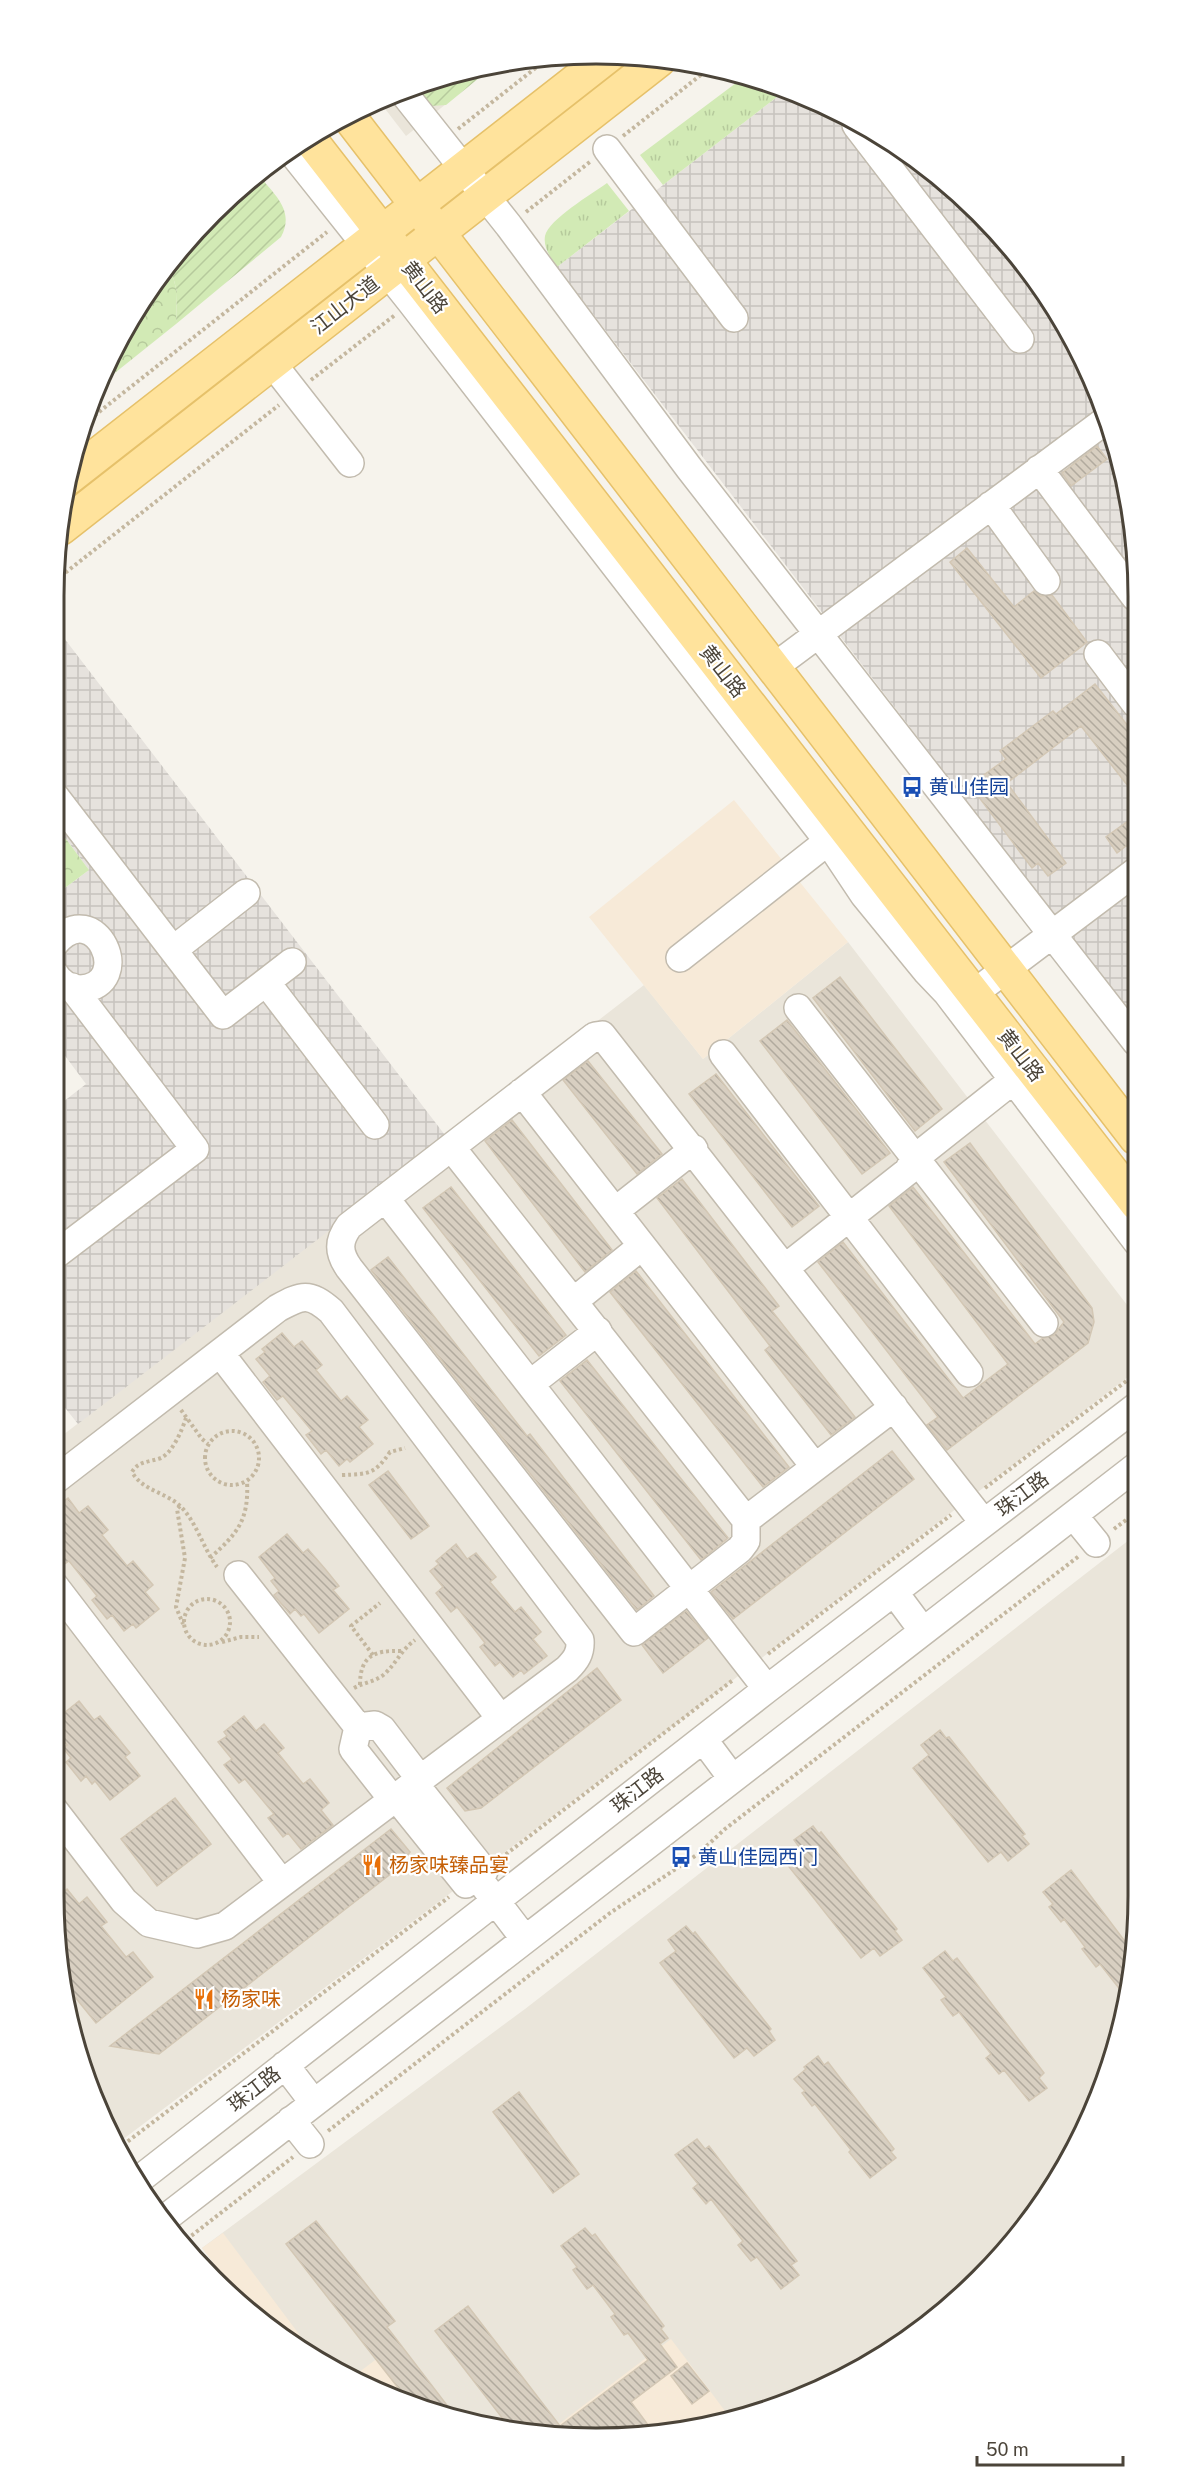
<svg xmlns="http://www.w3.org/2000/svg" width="1193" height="2492" viewBox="0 0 1193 2492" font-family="'Public Sans','Noto Sans SC',sans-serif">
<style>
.residential{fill:#eae5da}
.commercial{fill:#f7ead8}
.industrial{fill:url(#industrial-grid)}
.grass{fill:url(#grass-tufts)}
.forest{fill:url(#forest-crowns)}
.garden{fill:url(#garden-furrows)}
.building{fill:url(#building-back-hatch);stroke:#d3c7b4;stroke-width:1.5}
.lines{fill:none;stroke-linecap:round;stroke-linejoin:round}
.minor-casing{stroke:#c2bbae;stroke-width:30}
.major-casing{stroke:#e6c16a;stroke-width:36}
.path{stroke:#c4b79f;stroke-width:4;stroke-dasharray:3 3;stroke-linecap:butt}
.minor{stroke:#fff;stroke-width:27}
.major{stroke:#ffe39c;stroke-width:33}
.labels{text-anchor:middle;stroke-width:4.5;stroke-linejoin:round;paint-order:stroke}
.street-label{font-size:20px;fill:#4b4439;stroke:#fff}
.transit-label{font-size:20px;fill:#164399;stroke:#fff;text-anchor:start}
.food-label{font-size:20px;fill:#c56008;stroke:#fff;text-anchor:start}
.rim{fill:none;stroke:#4b4439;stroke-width:3}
</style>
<defs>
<pattern id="industrial-grid" width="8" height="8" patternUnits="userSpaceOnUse" patternTransform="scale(1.5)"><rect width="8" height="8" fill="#e6e2dd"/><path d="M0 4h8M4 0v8" fill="none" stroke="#c7c3be"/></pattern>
<pattern id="grass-tufts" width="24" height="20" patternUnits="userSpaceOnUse" patternTransform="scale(1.5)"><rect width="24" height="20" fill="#d2eab5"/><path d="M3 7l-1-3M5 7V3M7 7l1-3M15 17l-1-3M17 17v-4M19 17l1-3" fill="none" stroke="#b6ca9c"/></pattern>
<pattern id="forest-crowns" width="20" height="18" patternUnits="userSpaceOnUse" patternTransform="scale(1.5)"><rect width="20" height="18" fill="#d2eab5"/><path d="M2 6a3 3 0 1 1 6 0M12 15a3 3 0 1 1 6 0" fill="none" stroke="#b6ca9c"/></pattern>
<pattern id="garden-furrows" width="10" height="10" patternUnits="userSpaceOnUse" patternTransform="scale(1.5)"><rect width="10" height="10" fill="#d2eab5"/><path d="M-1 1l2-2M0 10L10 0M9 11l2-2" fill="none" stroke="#b6ca9c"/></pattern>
<pattern id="building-back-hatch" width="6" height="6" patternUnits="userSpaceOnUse" patternTransform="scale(1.5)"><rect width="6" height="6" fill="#d8cfc1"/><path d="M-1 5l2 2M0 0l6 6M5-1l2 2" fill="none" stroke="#b1aa9e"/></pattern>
</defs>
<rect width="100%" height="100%" fill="#f6f3ec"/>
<path class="residential" d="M496,64L406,136L379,101L389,95Z
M848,942L1134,1314L1137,1370L686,1716L122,2140L83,2070L54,1895V1442L644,985L703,1059Z
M1138,1533L1139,1896L1129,2002L1098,2103L1004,2253L926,2326L837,2382L667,2433L490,2428L325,2365L251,2312L202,2248L525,2009Z"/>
<path class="commercial" d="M734,800L848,942L703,1059L589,917Z
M223,2233L320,2362L251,2312L202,2248Z
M671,2339L728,2415L667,2433L551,2430Z
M399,2342L453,2413L354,2376Z"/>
<path class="industrial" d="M786,90L804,95L926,166L1027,266L1098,389L1134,525L1136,1022L557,267Z
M54,625L448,1139L78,1424L54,1394V1109L86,1084L54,1041V896L89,870L54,823Z"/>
<path class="grass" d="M744,77L786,90L663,185L640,155Z
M607,183L629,211L557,267C551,258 543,248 545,236C549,219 592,194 607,183Z"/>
<path class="forest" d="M170,265L177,292L176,324L96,388L146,295Z
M54,823L89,870L54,896Z"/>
<path class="garden" d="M496,64L446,105L431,106L400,92Z
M259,175C275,196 295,210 281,237L176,324L177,292L170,265L213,213Z"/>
<path class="building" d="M1097,446L1107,459L1071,486L1062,473Z
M967,548L1014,607L1034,591L1040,596L1052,595L1087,642L1041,678L950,562Z
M1095,684L1135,735V795L1081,726L1007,783L1066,863L1048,876L1038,863L1032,868L978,796L985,791L977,780L1006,759L1000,751L1053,711L1056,714Z
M1135,816V839L1117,853L1106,837Z
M840,977L942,1109L915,1131L813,998Z
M787,1020L890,1153L862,1174L760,1041Z
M588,1061L662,1154L637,1174L563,1080Z
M716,1074L819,1206L792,1227L689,1094Z
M512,1120L612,1250L585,1272L485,1141Z
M970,1143L1092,1308L1094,1322L1088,1343L947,1450L927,1425L938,1417L818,1262L843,1242L963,1398L1008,1364L889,1206L913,1187L1035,1344L1043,1338L1054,1335L1064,1322L944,1162Z
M682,1179L779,1306L772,1311L855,1417L831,1435L765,1350L770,1346L657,1198Z
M451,1187L566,1335L539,1356L423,1208Z
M388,1257L527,1436L530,1434L654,1596L637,1610L371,1270Z
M636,1271L789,1467L763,1487L610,1292Z
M282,1333L294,1347L302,1341L322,1365L316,1370L341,1401L347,1396L368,1420L359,1427L373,1444L350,1462L347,1459L339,1466L326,1450L321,1454L306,1435L312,1431L283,1396L277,1400L263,1382L270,1376L256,1359L265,1352L262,1349Z
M587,1360L728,1538L701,1560L560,1381Z
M892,1451L914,1479L733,1619L711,1592Z
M388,1471L429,1526L411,1539L369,1485Z
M68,1498L79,1513L88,1506L108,1530L102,1535L127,1566L133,1561L153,1585L145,1592L159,1609L136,1628L133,1624L124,1631L112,1615L107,1619L92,1600L97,1596L69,1561L63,1565L54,1554V1509Z
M287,1534L303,1553L308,1549L326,1570L339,1586L333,1590L349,1609L319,1633L304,1614L301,1616L295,1609L290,1614L274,1595L279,1591L271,1581L275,1578L259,1557Z
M456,1544L467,1559L476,1553L496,1577L490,1582L515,1612L521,1607L541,1632L533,1639L547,1656L524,1674L521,1670L513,1677L500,1662L495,1666L480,1647L485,1643L457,1607L451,1612L436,1593L443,1587L430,1571L439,1564L436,1561Z
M686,1611L708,1638L663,1673L642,1645Z
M597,1668L621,1700L481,1808L465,1811L447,1788Z
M79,1701L94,1720L100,1716L117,1737L130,1753L125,1757L140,1776L110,1800L95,1781L92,1784L86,1776L81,1781L66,1762L71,1758L63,1748L67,1745L54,1728V1721Z
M244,1716L256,1731L264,1724L284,1748L278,1753L303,1784L310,1779L329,1803L321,1810L333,1825L301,1849L288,1833L283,1837L268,1818L274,1814L245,1779L239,1783L224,1765L232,1759L218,1742L227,1736L224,1732Z
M940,1730L946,1738L949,1737L1025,1834L1022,1836L1029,1844L1008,1861L1001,1852L988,1862L913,1768L929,1755L921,1745Z
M175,1798L211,1844L157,1886L121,1839Z
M813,1826L819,1834L821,1832L897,1929L895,1931L902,1940L880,1956L874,1948L861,1958L786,1863L802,1851L794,1840Z
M391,1829L410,1852L397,1869L159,2054L110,2046Z
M1071,1870L1133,1952L1129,2001L1100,1964L1096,1967L1082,1949L1085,1947L1064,1919L1061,1922L1049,1907L1053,1904L1043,1892Z
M67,1889L79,1904L87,1897L107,1922L101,1926L126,1957L133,1952L153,1977L96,2023L70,1991L55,1899Z
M686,1926L693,1934L695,1932L771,2029L769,2031L775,2040L754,2056L747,2048L734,2058L660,1963L676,1951L668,1940Z
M945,1951L953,1961L957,1958L1044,2073L1039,2078L1047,2088L1029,2101L1004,2070L999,2074L986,2058L991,2054L959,2012L953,2016L941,2000L946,1997L923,1968Z
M818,2056L824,2065L828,2062L894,2149L891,2152L896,2158L870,2178L849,2152L851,2150L815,2104L812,2106L802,2093L805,2091L794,2079L806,2069L804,2067Z
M519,2092L579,2174L553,2193L493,2112Z
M697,2139L705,2149L709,2146L797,2261L791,2265L799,2275L781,2289L757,2257L751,2261L738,2245L743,2241L711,2199L706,2204L693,2188L698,2184L675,2155Z
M316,2221L395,2321L387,2327L453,2413L403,2394L286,2244Z
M585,2228L592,2236L595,2234L664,2326L661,2329L668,2338L660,2344L677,2367L631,2402L654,2433L510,2428L435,2331L468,2306L560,2426L648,2360L628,2333L624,2335L611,2317L615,2314L593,2285L587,2289L573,2270L577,2267L561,2246Z
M687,2363L709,2391L692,2404L671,2376Z"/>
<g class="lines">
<defs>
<path id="minor" d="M402,91L509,226L689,468L1136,1042
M856,125L1020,339
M607,149L734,318
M290,150L411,302L828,841L864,895L927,972L947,993L1137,1242
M272,363L350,463
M1039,469L1135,597
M991,505L1046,581
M1098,654L1135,703
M774,667L1106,420
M54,795L173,950L246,893
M173,950L223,1015L292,962
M680,958L841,831
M54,973C60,983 70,989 81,989C136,985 96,894 54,944
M266,982L375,1125
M973,994L1135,872
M798,1008L1044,1323
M723,1054L969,1373
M522,1092L815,1467
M451,1147L746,1520V1541L740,1549L634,1632L349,1268C338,1252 338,1241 349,1226C431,1162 513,1099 595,1036L602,1035L984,1523
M385,1198L767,1689
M615,1211L694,1149
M54,1256L195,1149L72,987
M785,1268L908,1171L915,1158L1027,1069
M574,1301L642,1246
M220,1353L501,1719
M530,1384L598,1331
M1074,1516L1096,1543
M746,1520L894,1407
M238,1575L358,1727L353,1749L393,1800
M54,1585L282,1883
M894,1592L923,1631
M358,1727L375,1725L382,1729L420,1779
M703,1739L732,1778
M414,1783L484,1871
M396,1797L466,1884
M54,1810L124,1901L149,1923L197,1934L225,1926L567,1669C576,1660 581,1653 580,1640L331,1311C309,1292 302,1295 278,1308L54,1481
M485,1887L524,1938
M285,2065L314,2103
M291,2120L310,2144
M141,2178L767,1689L1137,1406
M163,2220L1138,1465"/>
<path id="major" d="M349,117L1136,1138
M309,138L1137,1204
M68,478L609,55
M61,528L659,60"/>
</defs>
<use href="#minor" class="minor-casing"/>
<use href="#major" class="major-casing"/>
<path class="path" d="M458,129L547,59
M623,136L711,67
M526,212L591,161
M311,380L395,315
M85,423L327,232
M56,580L279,405
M181,1410L202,1439L208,1444
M186,1418C182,1430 173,1452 161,1458C150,1462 138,1461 132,1472C143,1492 169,1492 184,1510C198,1527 204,1549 217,1567
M205 1458a27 27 0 1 1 54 0a27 27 0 1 1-54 0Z
M342,1475C369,1474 375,1474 390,1452L405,1448
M985,1488L1137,1373
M180,1506L177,1509L185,1558L176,1607L183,1624
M1114,1529L1138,1511
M210,1558C238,1533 249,1520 247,1481
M184 1622a23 23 0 1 1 46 0a23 23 0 1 1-46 0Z
M222,1642L241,1637H259
M768,1654L951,1515
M373,1655L351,1626L380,1603
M360,1685C360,1656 374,1650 401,1651
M354,1688C363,1683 373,1682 382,1676C395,1666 400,1651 415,1640
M501,1858L733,1680
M328,2131L610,1913L698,1854L725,1829L1079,1556
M123,2145L449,1897
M182,2243L293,2157"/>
<use href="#minor" class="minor"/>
<use href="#major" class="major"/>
</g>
<defs>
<symbol id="bus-bare" viewBox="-9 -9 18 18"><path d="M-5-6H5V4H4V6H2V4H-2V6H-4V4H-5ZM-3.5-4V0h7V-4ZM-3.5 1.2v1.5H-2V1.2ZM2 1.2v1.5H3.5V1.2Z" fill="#1a4fb4" stroke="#fff" stroke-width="2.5" paint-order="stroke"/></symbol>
<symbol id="restaurant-bare" viewBox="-9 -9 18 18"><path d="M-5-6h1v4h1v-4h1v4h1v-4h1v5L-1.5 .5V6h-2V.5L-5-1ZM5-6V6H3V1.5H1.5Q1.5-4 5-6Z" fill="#e8710a" stroke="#fff" stroke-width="2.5" paint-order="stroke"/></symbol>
</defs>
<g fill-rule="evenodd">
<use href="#bus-bare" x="897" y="772" width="30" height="30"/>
<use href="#bus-bare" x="666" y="1842" width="30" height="30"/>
<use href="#restaurant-bare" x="357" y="1850" width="30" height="30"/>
<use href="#restaurant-bare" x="189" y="1984" width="30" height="30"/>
</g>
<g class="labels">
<g class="street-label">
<text transform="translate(425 287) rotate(52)" y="7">黄山路</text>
<text transform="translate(345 305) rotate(-38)" y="7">江山大道</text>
<text transform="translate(723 671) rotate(52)" y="7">黄山路</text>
<text transform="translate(1021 1055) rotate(52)" y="7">黄山路</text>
<text transform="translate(1022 1494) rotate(-37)" y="7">珠江路</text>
<text transform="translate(637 1790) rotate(-38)" y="7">珠江路</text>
<text transform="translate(254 2089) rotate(-38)" y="7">珠江路</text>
</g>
<g class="transit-label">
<text x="929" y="794">黄山佳园</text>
<text x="698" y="1864">黄山佳园西门</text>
</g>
<g class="food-label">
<text x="389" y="1872">杨家味臻品宴</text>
<text x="221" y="2006">杨家味</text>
</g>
</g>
<path d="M0 0H1193V2492H0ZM596 64H596A532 532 0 0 1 1128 596V1896A532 532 0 0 1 596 2428H596A532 532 0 0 1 64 1896V596A532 532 0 0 1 596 64Z" fill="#fff" fill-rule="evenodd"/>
<path class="rim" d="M596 64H596A532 532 0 0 1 1128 596V1896A532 532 0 0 1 596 2428H596A532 532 0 0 1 64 1896V596A532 532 0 0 1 596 64Z"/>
<path d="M977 2456v9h146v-9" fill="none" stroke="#4b4439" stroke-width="3"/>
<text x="986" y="2456" font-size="18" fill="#4b4439" stroke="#ffffff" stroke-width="4.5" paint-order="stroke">50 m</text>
</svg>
